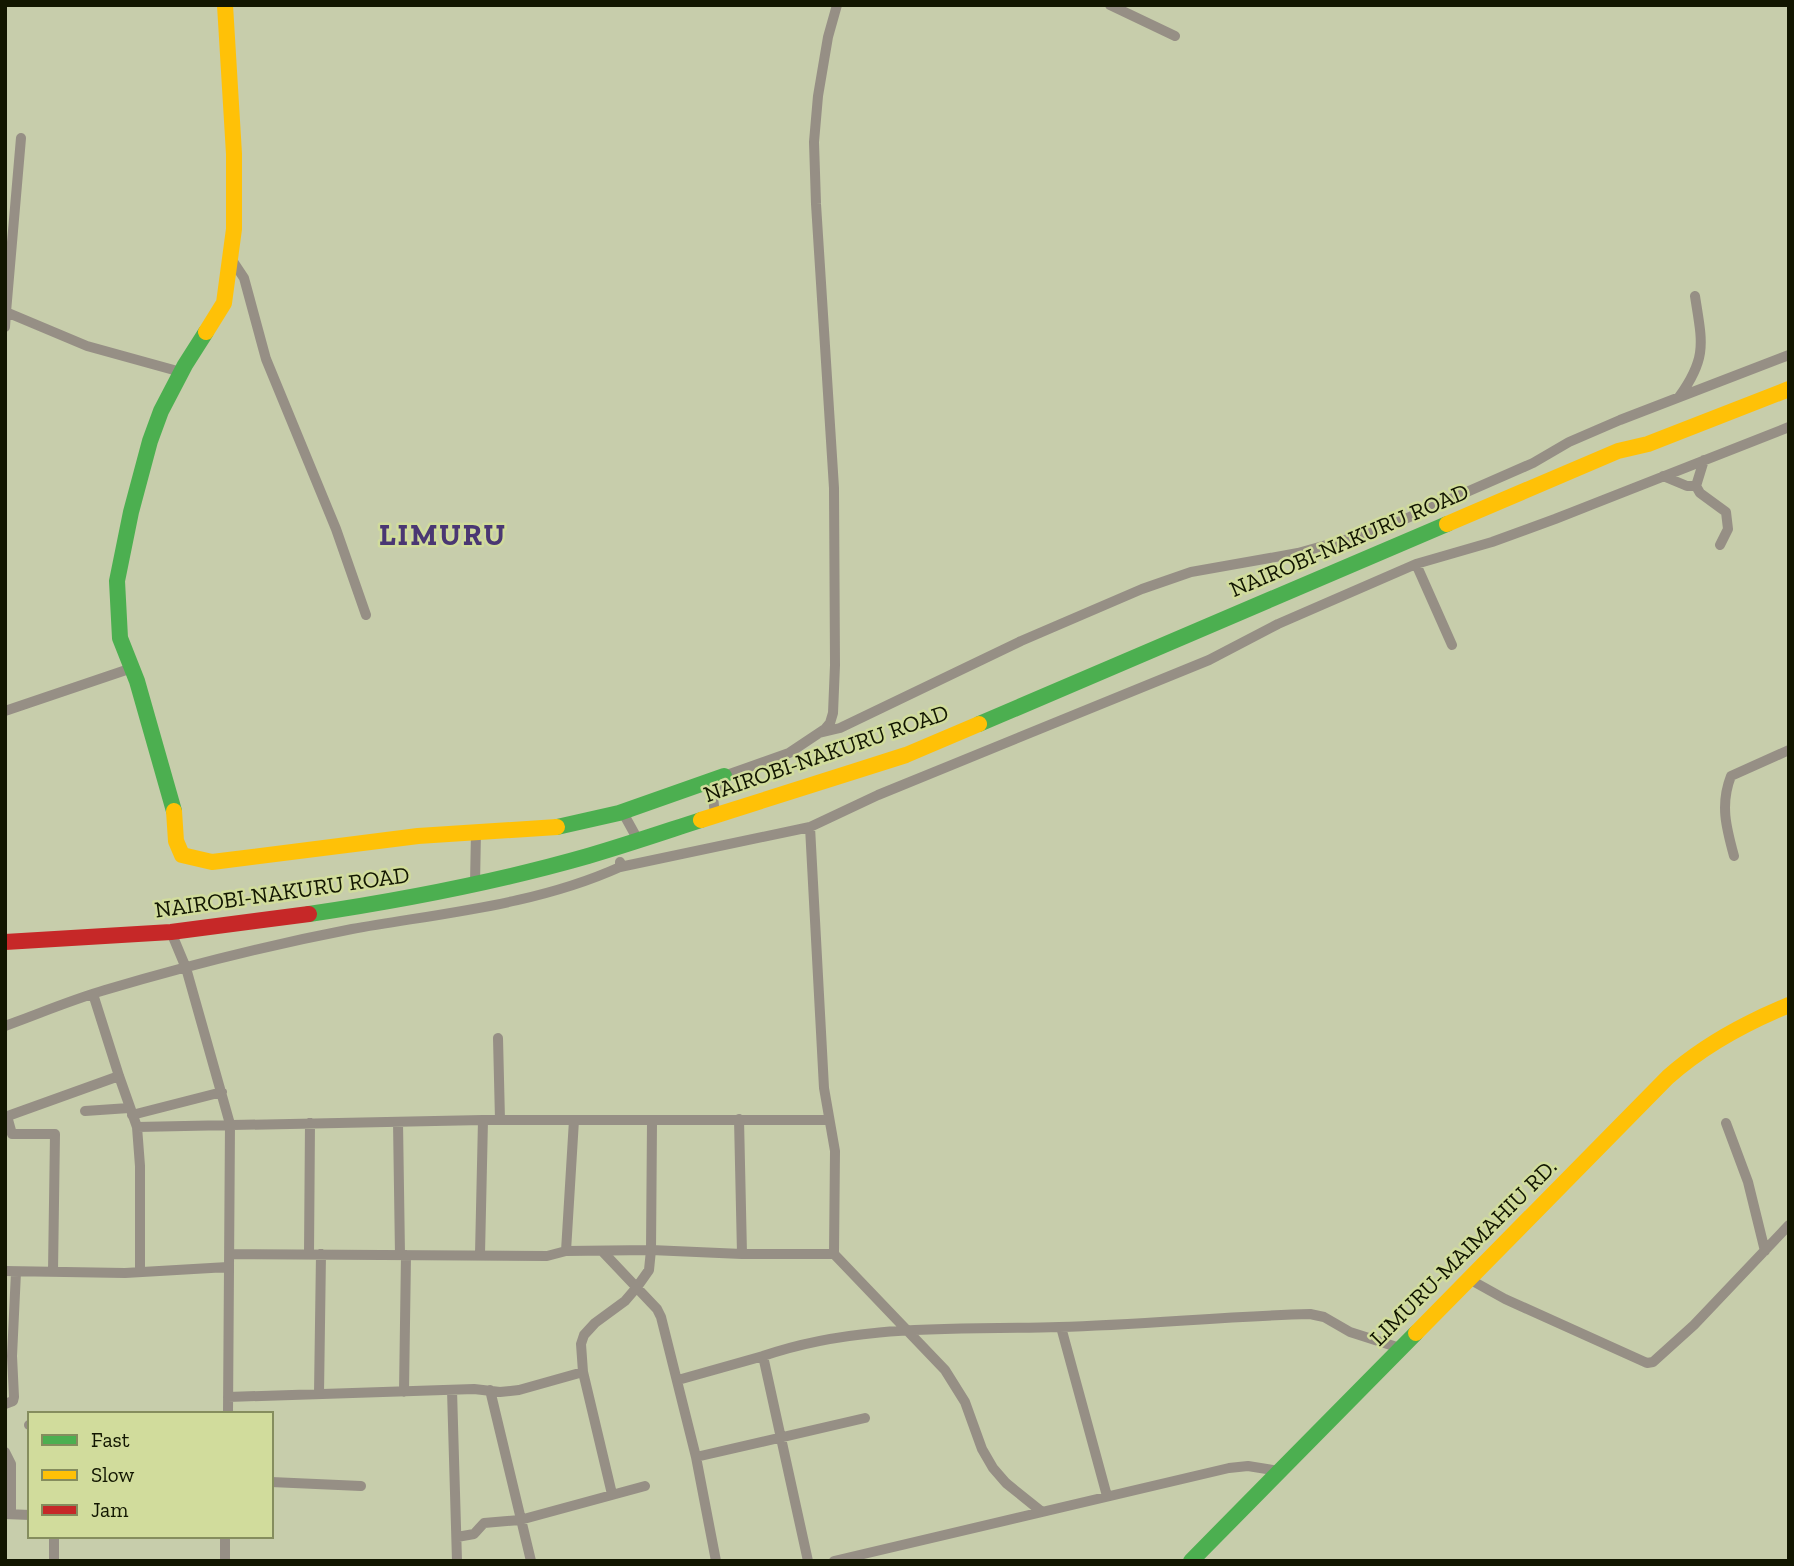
<svg xmlns="http://www.w3.org/2000/svg" width="1794" height="1566" viewBox="0 0 1794 1566" font-family="'Zilla Slab',serif">
<style>
.lines{fill:none;stroke-linecap:round;stroke-linejoin:round}
.street{stroke:#968f85;stroke-width:10}
.fast{stroke:#4caf50;stroke-width:16}
.slow{stroke:#ffc107;stroke-width:16}
.jam{stroke:#c62828;stroke-width:16}
.labels{text-anchor:middle;stroke-width:5;stroke-linejoin:round;paint-order:stroke}
.street-label{font-size:23px;fill:#121600;stroke:#d1dc9c}
.district-label{font-size:30px;font-weight:bold;letter-spacing:2px;fill:#4a3773;stroke:#d1dc9c}
</style>
<rect width="100%" height="100%" fill="#c7cdab"/>
<g class="lines">
<path class="street" d="M1110,5L1175,36
M232,260L244,278L266,359L336,529L366,615
M6,312L21,138
M5,327L6,312L87,346L181,372
M1679,397C1708,357 1702,342 1695,296
M1704,460L1696,486L1700,493L1726,512L1728,529L1720,545
M1663,476L1687,486H1696
M1416,564L1452,645
M5,711L132,668
M819,733L840,728L1021,641L1142,589L1191,572L1298,553L1380,530L1533,463L1569,442L1620,420L1789,355
M622,811L638,840
M715,816L713,796L724,776L789,753L825,729L830,723L833,713L835,665L834,488L816,204L814,142L818,96L828,37L837,5
M810,827L824,1088L835,1151L834,1254L945,1370L965,1402L982,1449L993,1468L1006,1483L1042,1512
M1734,856C1726,827 1720,804 1731,776L1789,750
M620,867L810,827L878,795L1209,660L1278,624L1416,564L1492,542L1555,519L1789,427
M475,884L476,832
M171,932L186,968L230,1124L228,1414
M93,994L119,1076L137,1127L140,1166V1272
M5,1026C38,1014 71,1000 105,990C186,966 269,945 352,929C442,913 536,905 620,867V862
M498,1038L500,1120
M85,1111L129,1108
M132,1115L222,1092
M7,1116L12,1134H55L53,1271
M5,1117L119,1076
M739,1119L742,1254
M398,1122L400,1255
M1726,1123L1748,1182L1765,1251
M137,1127L483,1120H829
M566,1251L574,1120
M603,1252L657,1309L661,1317L696,1457L716,1561
M309,1253L310,1123
M229,1254L547,1256L566,1251L651,1250L742,1254H834
M480,1254L483,1120
M5,1271L125,1273L228,1267
M1469,1279L1505,1299L1647,1363L1653,1362L1694,1325L1789,1225
M1061,1327L1107,1496
M678,1380L763,1356
M452,1390L457,1561
M490,1390L531,1561
M404,1392L406,1255
M319,1394L321,1254
M228,1397L474,1389L500,1392L519,1390L583,1372
M5,1404L13,1401L14,1397L12,1356L16,1272
M29,1425H30
M5,1452L11,1464V1514
M696,1457L865,1418
M271,1482L361,1486
M612,1494L583,1372L581,1344L584,1335L595,1323L625,1301L637,1287L649,1270L651,1250L652,1122
M5,1514L30,1515
M54,1536V1561
M225,1536V1561
M457,1537L474,1534L484,1523L520,1520L645,1486
M808,1561L763,1356C858,1323 959,1330 1059,1327C1143,1325 1226,1316 1310,1314L1324,1317L1350,1332L1400,1348
M834,1561L1229,1468L1248,1466L1279,1471"/>
<path class="fast" d="M979,724L1447,524
M174,811L137,681L120,638L117,581L131,512L150,441L161,411L185,365L206,332
M557,827L619,813L724,776
M309,914C403,900 497,882 588,856C626,845 664,832 701,820
M1191,1561L1416,1333"/>
<path class="slow" d="M206,332L224,303L234,229V154L225,5
M1447,524L1618,451L1648,444L1789,389
M174,811L176,841L182,855L212,862L418,836L557,827
M701,820L906,755L979,724
M1416,1333L1668,1077C1704,1045 1745,1023 1789,1005"/>
<path class="jam" d="M5,942L171,932L309,914"/>
</g>
<g class="labels">
<g class="street-label">
<text transform="translate(1349 540) rotate(-23)" y="8">NAIROBI-NAKURU ROAD</text>
<text transform="translate(826 753) rotate(-19)" y="8">NAIROBI-NAKURU ROAD</text>
<text transform="translate(282 892) rotate(-8)" y="8">NAIROBI-NAKURU ROAD</text>
<text transform="translate(1463 1252) rotate(-45)" y="8">LIMURU-MAIMAHIU RD.</text>
</g>
<g class="district-label">
<text x="443" y="545">LIMURU</text>
</g>
</g>
<rect width="1794" height="1566" fill="none" stroke="#121600" stroke-width="14"/>
<rect x="28" y="1412" width="245" height="126" fill="#d1dc9c" stroke="#858d5e" stroke-width="2"/>
<rect x="42" y="1435" width="35" height="10" fill="#4caf50" stroke="#858d5e" stroke-width="2"/>
<text x="91" y="1447" font-size="21" fill="#121600">Fast</text>
<rect x="42" y="1470" width="35" height="10" fill="#ffc107" stroke="#858d5e" stroke-width="2"/>
<text x="91" y="1482" font-size="21" fill="#121600">Slow</text>
<rect x="42" y="1505" width="35" height="10" fill="#c62828" stroke="#858d5e" stroke-width="2"/>
<text x="91" y="1517" font-size="21" fill="#121600">Jam</text>
</svg>
